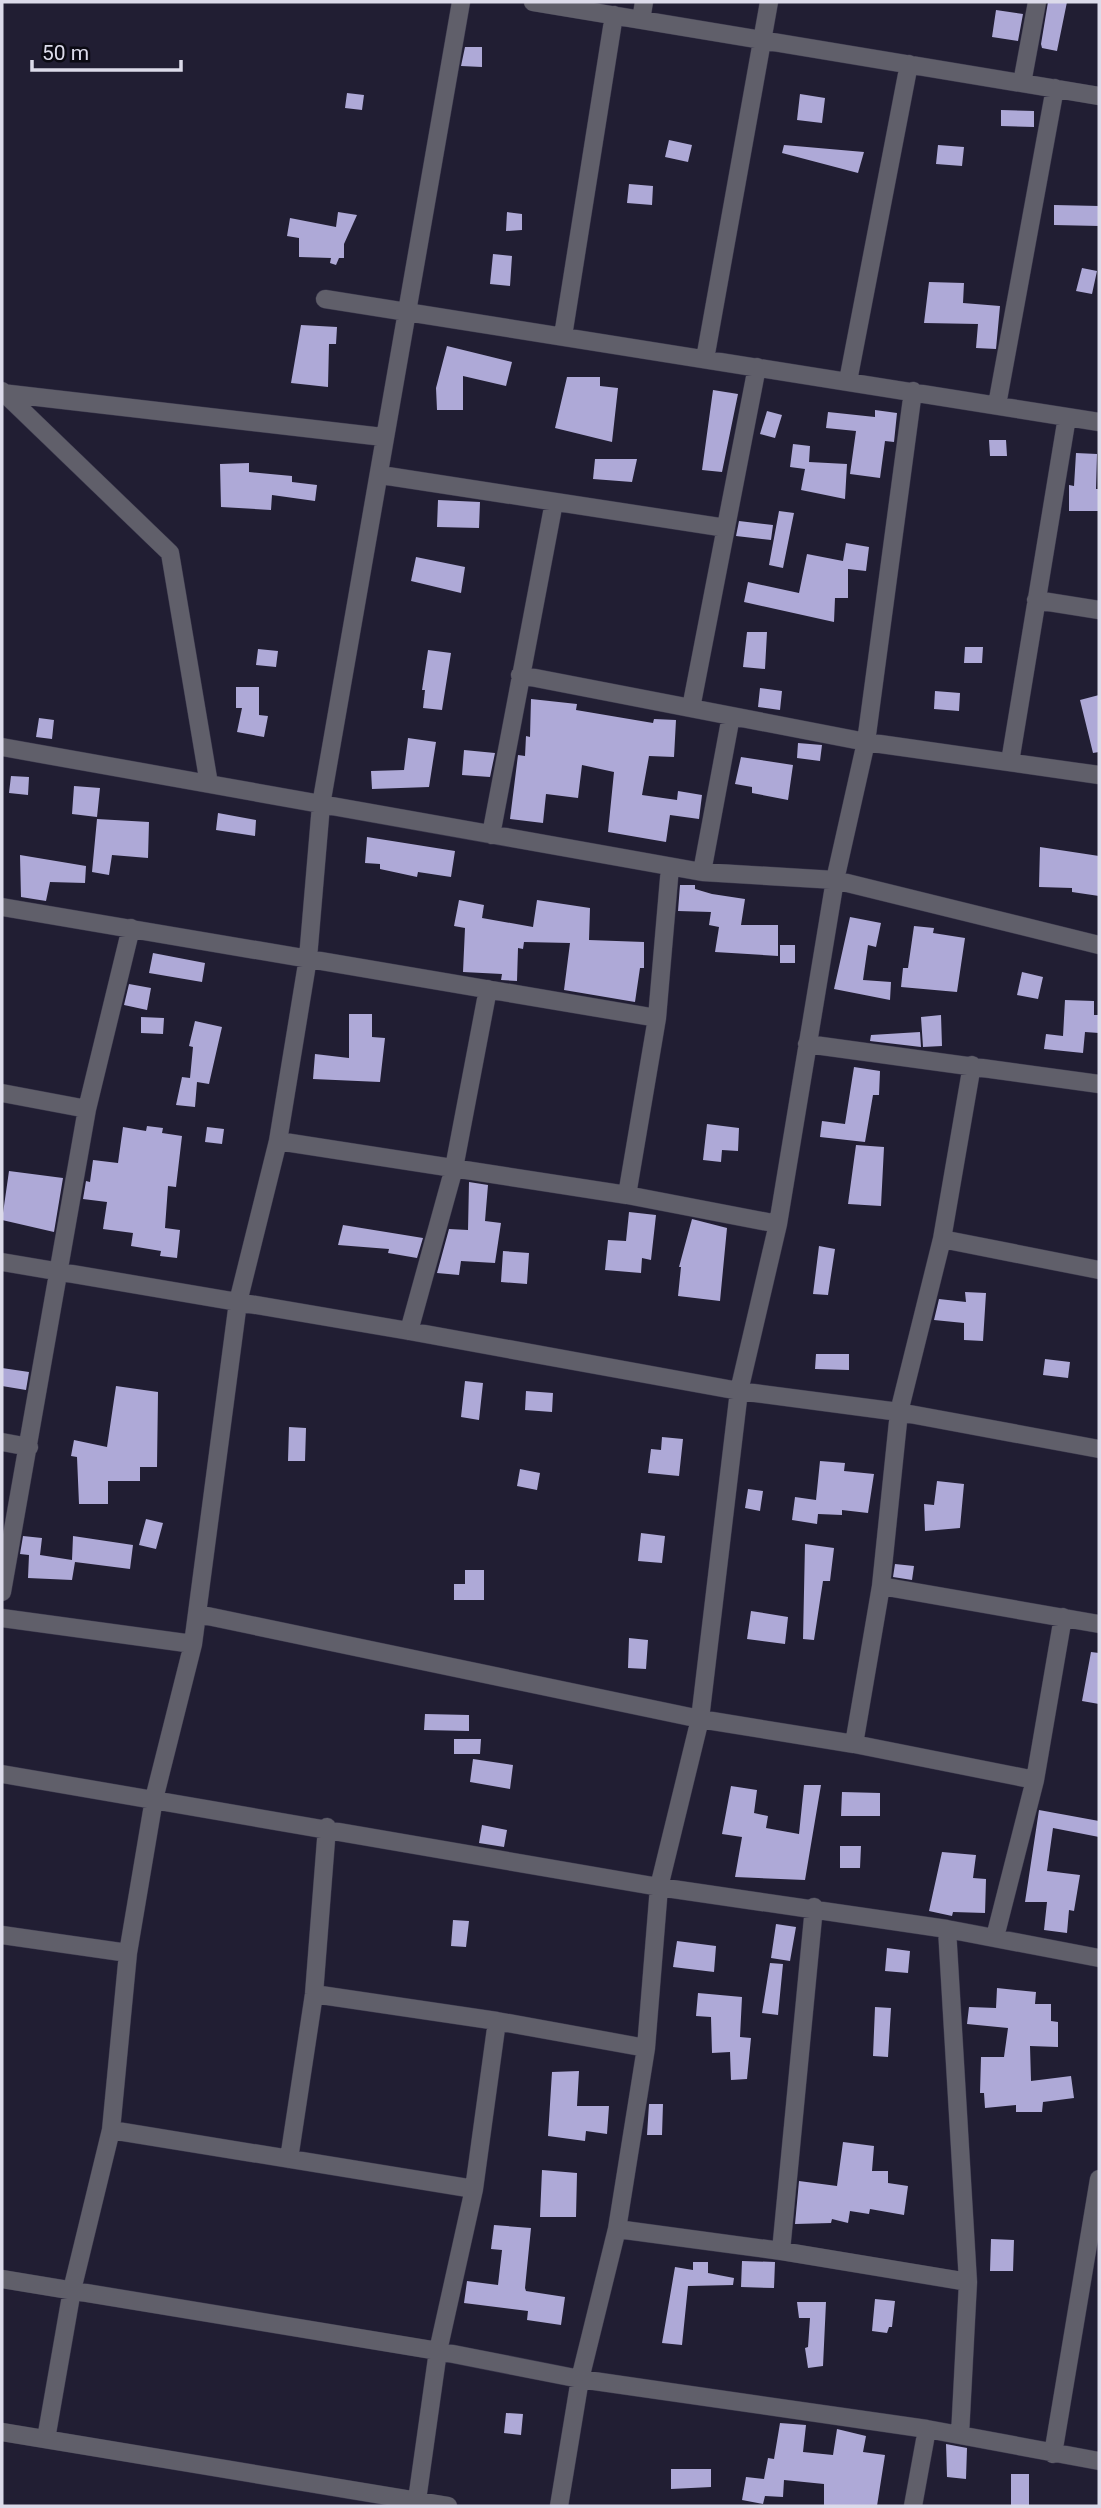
<svg xmlns="http://www.w3.org/2000/svg" width="1101" height="2508" viewBox="0 0 1101 2508" font-family="Roboto,sans-serif">
<style>
.building{fill:#aea9d7}
.lines{fill:none;stroke-linecap:round;stroke-linejoin:round}
.minor-casing{stroke:#3b384d;stroke-width:19}
.minor{stroke:#605f6a;stroke-width:18}
</style>
<rect width="100%" height="100%" fill="#211e33"/>
<path class="building" d="M1048,2H1067L1057,51L1042,48L1041,44Z
M996,10L1023,14L1018,41L992,37Z
M465,47H482V67L461,66Z
M347,93L364,95L362,110L345,108Z
M800,94L825,98L822,123L797,120Z
M1001,110L1034,111V127L1001,126Z
M669,140L692,145L688,162L665,157Z
M784,145L864,152L858,173L782,153Z
M938,145L964,147L962,166L936,164Z
M629,184L653,186L652,205L627,203Z
M1054,205L1099,206V226L1054,225Z
M338,212L357,215L344,244V258H339L336,265L330,263L331,258L299,257V238L287,236L290,218L336,227Z
M507,212L522,214V230L506,231Z
M493,254L512,256L510,286L490,284Z
M1082,268L1097,271L1092,294L1076,291Z
M929,282L964,283L963,303L1000,306L996,349L976,348L978,324L924,323Z
M301,325L337,327L336,344H329L328,387L291,383Z
M447,346L512,362L506,386L463,376V410H437L436,388Z
M567,377H600V386L618,388L612,442L555,428Z
M713,390L738,394L722,472L702,470Z
M875,410L897,413L894,442L885,441L880,478L850,474L856,431L826,428L828,412L875,417Z
M767,411L782,415L775,438L760,434Z
M989,440H1006L1007,456H990Z
M793,444L810,446L809,462L847,464L845,499L801,490L805,469L790,467Z
M1076,453L1097,454L1096,489H1099V511H1069V485L1074,486Z
M595,459H637L632,482L593,479Z
M249,463V472L292,476V482L317,485L315,501L272,495L271,510L221,507L220,464Z
M438,500L480,502L479,528L437,527Z
M779,511L794,513L783,568L769,565Z
M739,521L773,525L771,540L736,536Z
M846,543L869,547L866,571L848,569V598H835L834,622L744,602L748,582L799,593L807,554L843,561Z
M416,557L465,567L461,593L411,581Z
M747,632H767L765,669L743,667Z
M965,647H983L982,663H964Z
M258,649L278,651L276,667L256,665Z
M428,650L451,653L442,710L423,708L425,690H422Z
M236,687H259V715L268,716L264,737L237,732L242,708H236Z
M760,688L782,691L780,710L758,707Z
M935,691L960,693L959,711L934,709Z
M1099,695V752L1093,753L1080,700Z
M531,699L577,704L576,710L653,723L654,719L676,720L674,757L649,756L642,795L677,800L678,791L702,795L699,819L670,815L666,842L608,832L614,772L582,765L578,798L546,794L543,823L510,819L518,755L525,756L526,736L530,737Z
M39,718L54,720L52,739L36,737Z
M408,738L436,742L429,787L372,789L371,771L404,770Z
M798,743L822,745L820,761L797,758Z
M464,750L495,753L490,777L462,775Z
M741,757L793,765L788,800L752,793V787L735,784Z
M11,776L29,777L28,795L9,793Z
M74,786L100,788L97,817L72,814Z
M218,813L256,820L255,836L216,830Z
M97,819L149,822L148,858L112,855L109,875L92,872Z
M367,837L455,851L451,877L418,872L417,877L380,869V864L365,863Z
M1040,847L1099,856V896L1072,892V888L1039,887Z
M20,855L86,866L85,883L50,882L46,901L21,897Z
M680,885H695V889L712,894L745,899L741,925H778V956L715,952L719,927L709,925L711,912L678,911Z
M459,900L484,905L482,918L533,927L537,900L590,908L589,940L644,942V968H640L635,1002L564,990L570,943L524,942L523,949L518,948L517,981L501,980L502,974L463,972L465,928L454,926Z
M850,917L881,923L876,947L868,945L863,980L891,982L890,1000L834,989Z
M914,926L934,928L933,933L965,938L957,992L901,987L903,968H908Z
M780,945H795V963H780Z
M153,953L205,963L202,982L149,973Z
M1022,972L1043,977L1038,999L1017,995Z
M129,984L151,988L147,1010L124,1005Z
M1065,1000L1094,1001V1015H1099V1033L1085,1032L1083,1053L1044,1049L1046,1034L1063,1036Z
M349,1014H372V1037L385,1038L380,1082L313,1079L315,1054L349,1058Z
M941,1015L942,1046L923,1047L921,1017Z
M141,1017L164,1018L163,1034L141,1033Z
M195,1021L222,1027L209,1084L197,1082L195,1107L176,1105L182,1077L190,1078L193,1047L189,1046Z
M920,1032L921,1047L870,1041L871,1035Z
M854,1067L880,1071L879,1095H873L865,1142L820,1137L822,1121L845,1124Z
M707,1124L739,1128L738,1151L722,1150L721,1162L703,1160Z
M147,1126L163,1128L162,1133L182,1136L176,1187L168,1186L165,1228L180,1230L177,1258L160,1256L161,1251L131,1246L133,1233L103,1229L107,1202L83,1199L86,1181L90,1182L93,1160L118,1163L123,1127L146,1131Z
M207,1127L224,1129L222,1144L205,1142Z
M856,1145L884,1147L881,1206L848,1204Z
M9,1171L63,1178L54,1232L2,1220Z
M469,1182L488,1185L485,1221L501,1223L495,1263L461,1261L459,1275L437,1273L449,1229L468,1230Z
M629,1212L656,1215L651,1260L642,1258L641,1273L605,1270L608,1240L626,1241Z
M692,1219L727,1228L720,1301L678,1296L681,1267H679Z
M343,1225L423,1238L417,1258L388,1253L389,1249L338,1245Z
M819,1246L835,1249L828,1295L813,1294Z
M503,1251L529,1253L527,1284L501,1282Z
M965,1292L986,1293L983,1341L964,1340V1323L934,1320L939,1299L966,1302Z
M816,1354H849V1370L815,1369Z
M1045,1359L1070,1362L1068,1378L1043,1375Z
M2,1368L29,1372L26,1390L2,1386Z
M465,1381L483,1383L479,1420L461,1417Z
M116,1386L158,1392L157,1467H140V1481H108V1504H79L77,1457L71,1456L74,1440L107,1447Z
M526,1391L553,1393L552,1412L525,1410Z
M289,1427L306,1428L305,1461H288Z
M662,1437L683,1439L679,1476L648,1473L651,1449L661,1450Z
M820,1461L845,1463L844,1471L874,1474L868,1513L842,1510V1515L818,1514L817,1524L792,1520L795,1497L816,1500Z
M520,1469L540,1473L537,1490L517,1486Z
M937,1481L964,1484L960,1528L925,1531L924,1504L934,1505Z
M748,1489L763,1491L760,1511L745,1508Z
M146,1519L163,1523L156,1549L139,1545Z
M641,1533L665,1536L662,1563L638,1561Z
M23,1536L42,1538L40,1555L72,1560L73,1536L133,1545L130,1569L75,1562L72,1580L28,1578L29,1555L20,1554Z
M805,1544L834,1548L830,1581H823L814,1640L803,1639Z
M895,1564L914,1566L912,1580L893,1577Z
M465,1570H484V1600H454V1584H465Z
M751,1611L788,1617L785,1644L747,1639Z
M629,1638L648,1640L646,1669L628,1668Z
M1091,1652L1099,1653V1704L1082,1701Z
M425,1714L469,1715V1731L424,1730Z
M454,1739H481L480,1754H454Z
M473,1759L513,1765L510,1789L470,1782Z
M804,1785H821L805,1880L735,1877L742,1837L722,1834L731,1786L757,1790L754,1813L768,1816L766,1828L799,1834Z
M842,1792L880,1793V1816H841Z
M1039,1810L1099,1821V1837L1053,1828L1047,1871L1080,1875L1074,1911L1069,1910L1067,1933L1044,1930L1047,1902H1025Z
M482,1825L507,1830L504,1847L479,1843Z
M840,1846H861L860,1868H840Z
M942,1852L976,1855L973,1878L986,1879L985,1913L953,1912L952,1916L929,1911Z
M453,1920L469,1921L466,1947L451,1946Z
M776,1924L796,1927L790,1961L771,1958Z
M677,1941L716,1946L714,1972L673,1967Z
M887,1948L910,1951L908,1973L885,1971Z
M770,1963L783,1964L778,2015L762,2013Z
M997,1988L1036,1992L1035,2004H1051V2021L1058,2022V2047L1030,2046L1031,2081L1071,2076L1074,2098L1043,2102L1042,2112H1016V2105L985,2108L984,2093H980L981,2057H1004L1008,2028L967,2024L969,2007L996,2008Z
M698,1993L742,1997L740,2037L751,2038L747,2079L731,2080L730,2052L712,2053L711,2017L696,2016Z
M875,2007L891,2008L888,2057L873,2056Z
M579,2071L577,2106H609L607,2134L586,2131L585,2141L548,2136L552,2072Z
M649,2104H663L662,2135H647Z
M843,2142L874,2146L872,2171H888V2183L908,2186L904,2215L870,2209L869,2214L850,2211L848,2223L832,2219L831,2223L795,2224L799,2181L837,2186Z
M542,2170L577,2173L576,2217H540Z
M494,2225L531,2228L525,2288L526,2291L565,2297L561,2325L527,2320L528,2311L464,2303L467,2281L498,2285L502,2250L491,2249Z
M991,2239L1014,2240L1013,2271H990Z
M742,2261L775,2262L774,2288L741,2287Z
M693,2262H708V2273L734,2278L733,2285L688,2286L682,2345L662,2343L675,2267L693,2270Z
M875,2299L895,2301L892,2327H889L887,2333L872,2331Z
M797,2302H826L823,2366L808,2368L805,2348L808,2347L810,2318H799Z
M506,2413L523,2414L521,2435L504,2433Z
M780,2423L806,2425L803,2452L833,2455L837,2429L866,2436L863,2452L885,2455L877,2506H824V2484L784,2480L783,2497L765,2496L763,2504L742,2500L746,2477L764,2479L768,2458L774,2459Z
M946,2444L967,2448L966,2479L947,2477Z
M671,2469H711V2487L671,2489Z
M1011,2474H1029V2506H1011Z"/>
<g class="lines">
<defs>
<path id="minor" d="M533,2L1099,96
M641,20L644,2
M1022,83L1037,2
M325,299L1099,422
M563,336L614,15
M705,359L769,2
M848,381L909,64
M2,391L170,553L209,784L702,872L835,880L1099,945
M2,393L383,437
M997,405L1055,88
M381,475L726,528
M1036,600L1099,610
M520,675L866,742L1099,775
M691,708L757,367
M2,747L209,784
M1010,762L1067,417
M491,835L554,502
M702,872L731,716
M2,907L657,1018
M807,1044L1099,1084
M2,1093L87,1109
M278,1141L627,1195L778,1224
M627,1195L657,1018L670,867
M942,1239L1099,1270
M2,1262L409,1331L739,1391L899,1412L1099,1449
M409,1331L454,1168L488,989
M2,1442L29,1447
M881,1586L1099,1624
M2,1592L87,1109L131,928
M198,1614L700,1719L854,1744L1035,1780
M2,1618L193,1644
M854,1744L881,1586L899,1412L942,1239L972,1065
M2,1774L659,1887L947,1929L1099,1958
M947,1929L968,2282L960,2435
M2,1935L128,1953
M995,1937L1035,1780L1063,1617
M314,1994L497,2021L646,2048
M111,2130L474,2189
M289,2159L314,1994L327,1827
M617,2229L781,2251L968,2282
M781,2251L814,1907
M2,2279L438,2351L580,2379L927,2429L1099,2461
M2,2432L448,2506
M46,2439L72,2290L111,2130L128,1953L154,1799L193,1644L238,1302L278,1141L308,958L321,805L461,2
M1053,2454L1099,2179
M417,2500L438,2351L474,2189L497,2021
M559,2506L580,2379L617,2229L646,2048L659,1887L700,1719L739,1391L778,1224L835,880L866,742L913,391
M913,2506L927,2429"/>
</defs>
<use href="#minor" class="minor-casing"/>
<use href="#minor" class="minor"/>
</g>
<rect width="1101" height="2508" fill="none" stroke="#dcdbea" stroke-width="7"/>
<path d="M32 60v10h149v-10" fill="none" stroke="#dcdbea" stroke-width="3.5"/>
<text x="42" y="60" font-size="21" fill="#dcdbea" stroke="#0b0a13" stroke-width="5" paint-order="stroke">50 m</text>
</svg>
